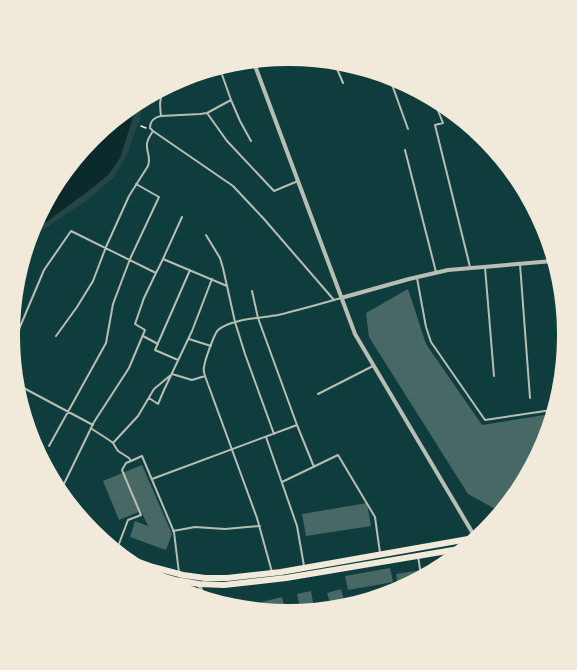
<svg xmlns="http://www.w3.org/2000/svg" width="577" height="670" viewBox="0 0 577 670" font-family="Lato,sans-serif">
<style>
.green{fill:#244646}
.water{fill:#0a2a2b}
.building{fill:#486865}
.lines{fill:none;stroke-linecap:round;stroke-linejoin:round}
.path{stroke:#f1e9da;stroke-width:1.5}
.service{stroke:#b8beb3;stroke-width:2}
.minor{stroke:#b8beb3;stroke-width:4}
.secondary{stroke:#f1e9da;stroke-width:6}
</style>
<rect width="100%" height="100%" fill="#0f3d3e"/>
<path class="green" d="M144,101L139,122L127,155L113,178L87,200L44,229L33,240L29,246L34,229L60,182L94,140L136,106Z"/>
<path class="water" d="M137,105L120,158L109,174L91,189L37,229L32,235L34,229L60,182L94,140Z"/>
<path class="building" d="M408,289L426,344L482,425L551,414L543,441L517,488L499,511L468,494L369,337L366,313Z
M142,465L172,534L166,550L130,537L135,521L148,526L141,511L119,520L103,481Z
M367,503L371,526L306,536L302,514Z
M390,568L393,582L348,590L345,576Z
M434,568L398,587L396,574Z
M341,589L345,604L331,606L327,593Z
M311,591L314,608L300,609L297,594Z
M282,597L285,610L246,606Z"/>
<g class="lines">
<path class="path" d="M141,126L146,128"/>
<path class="service" d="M335,64L343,83
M390,79L408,129
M231,100L240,121L251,141
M435,103L443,123L435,125L470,267
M207,113L227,141L274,191L298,181
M161,116C160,107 159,100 163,91
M153,131L233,186L264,219L334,300
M405,150L436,272
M206,235L220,258L223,268L227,286
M163,259L182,217
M520,264L530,398
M485,267L494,376
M417,278L426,327L431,342L485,420L552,410
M252,291L258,318L297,425L314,467
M56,336L77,307L93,281L106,247L129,196L148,166C151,157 147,154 147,146C146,141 150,136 153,131L150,128C150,121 155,117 161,116L200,114L207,113L231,100L220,69
M143,336L158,344
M189,339L211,346
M14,341L44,270L71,231L156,273L163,259L227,286L235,322L245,354L274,434
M178,360L155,350L190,270
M18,385L93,425
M318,394L373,366
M149,398L158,404L164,390L192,331L212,279
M92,429L109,440L113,443L118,451L129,458L131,461L142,456L174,532L179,573
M266,437L297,526L304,566
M113,443L138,416L154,389L172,374L192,380L205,376
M49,446L106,343L113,304L130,259L159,197L136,184
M152,479L297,425
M282,482L338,455L375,517L380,553
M61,490L94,422L129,368L145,330L135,324L144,298L156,273
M173,531L195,527L225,529L260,526
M117,549L128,520L141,515L122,470L126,463L131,461
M418,556L421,575
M272,572L257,518L205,376C204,373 203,370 204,367C205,360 214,334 218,330C230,319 262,318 278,315C299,310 320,304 341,298
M179,588L181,582"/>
<path class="minor" d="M254,63L355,334L475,537
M341,298L409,279L448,270L553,261
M199,584L203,596"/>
<path class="secondary" d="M128,558L153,567L183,575L205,578H227L281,572L474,538
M154,574L175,580L199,584L224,585L286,578L459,549"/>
</g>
<path d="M0 0H577V670H0ZM288 66H289A268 268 0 0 1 557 334V336A268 268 0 0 1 289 604H288A268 268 0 0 1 20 336V334A268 268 0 0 1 288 66Z" fill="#f1e9da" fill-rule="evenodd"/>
</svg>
